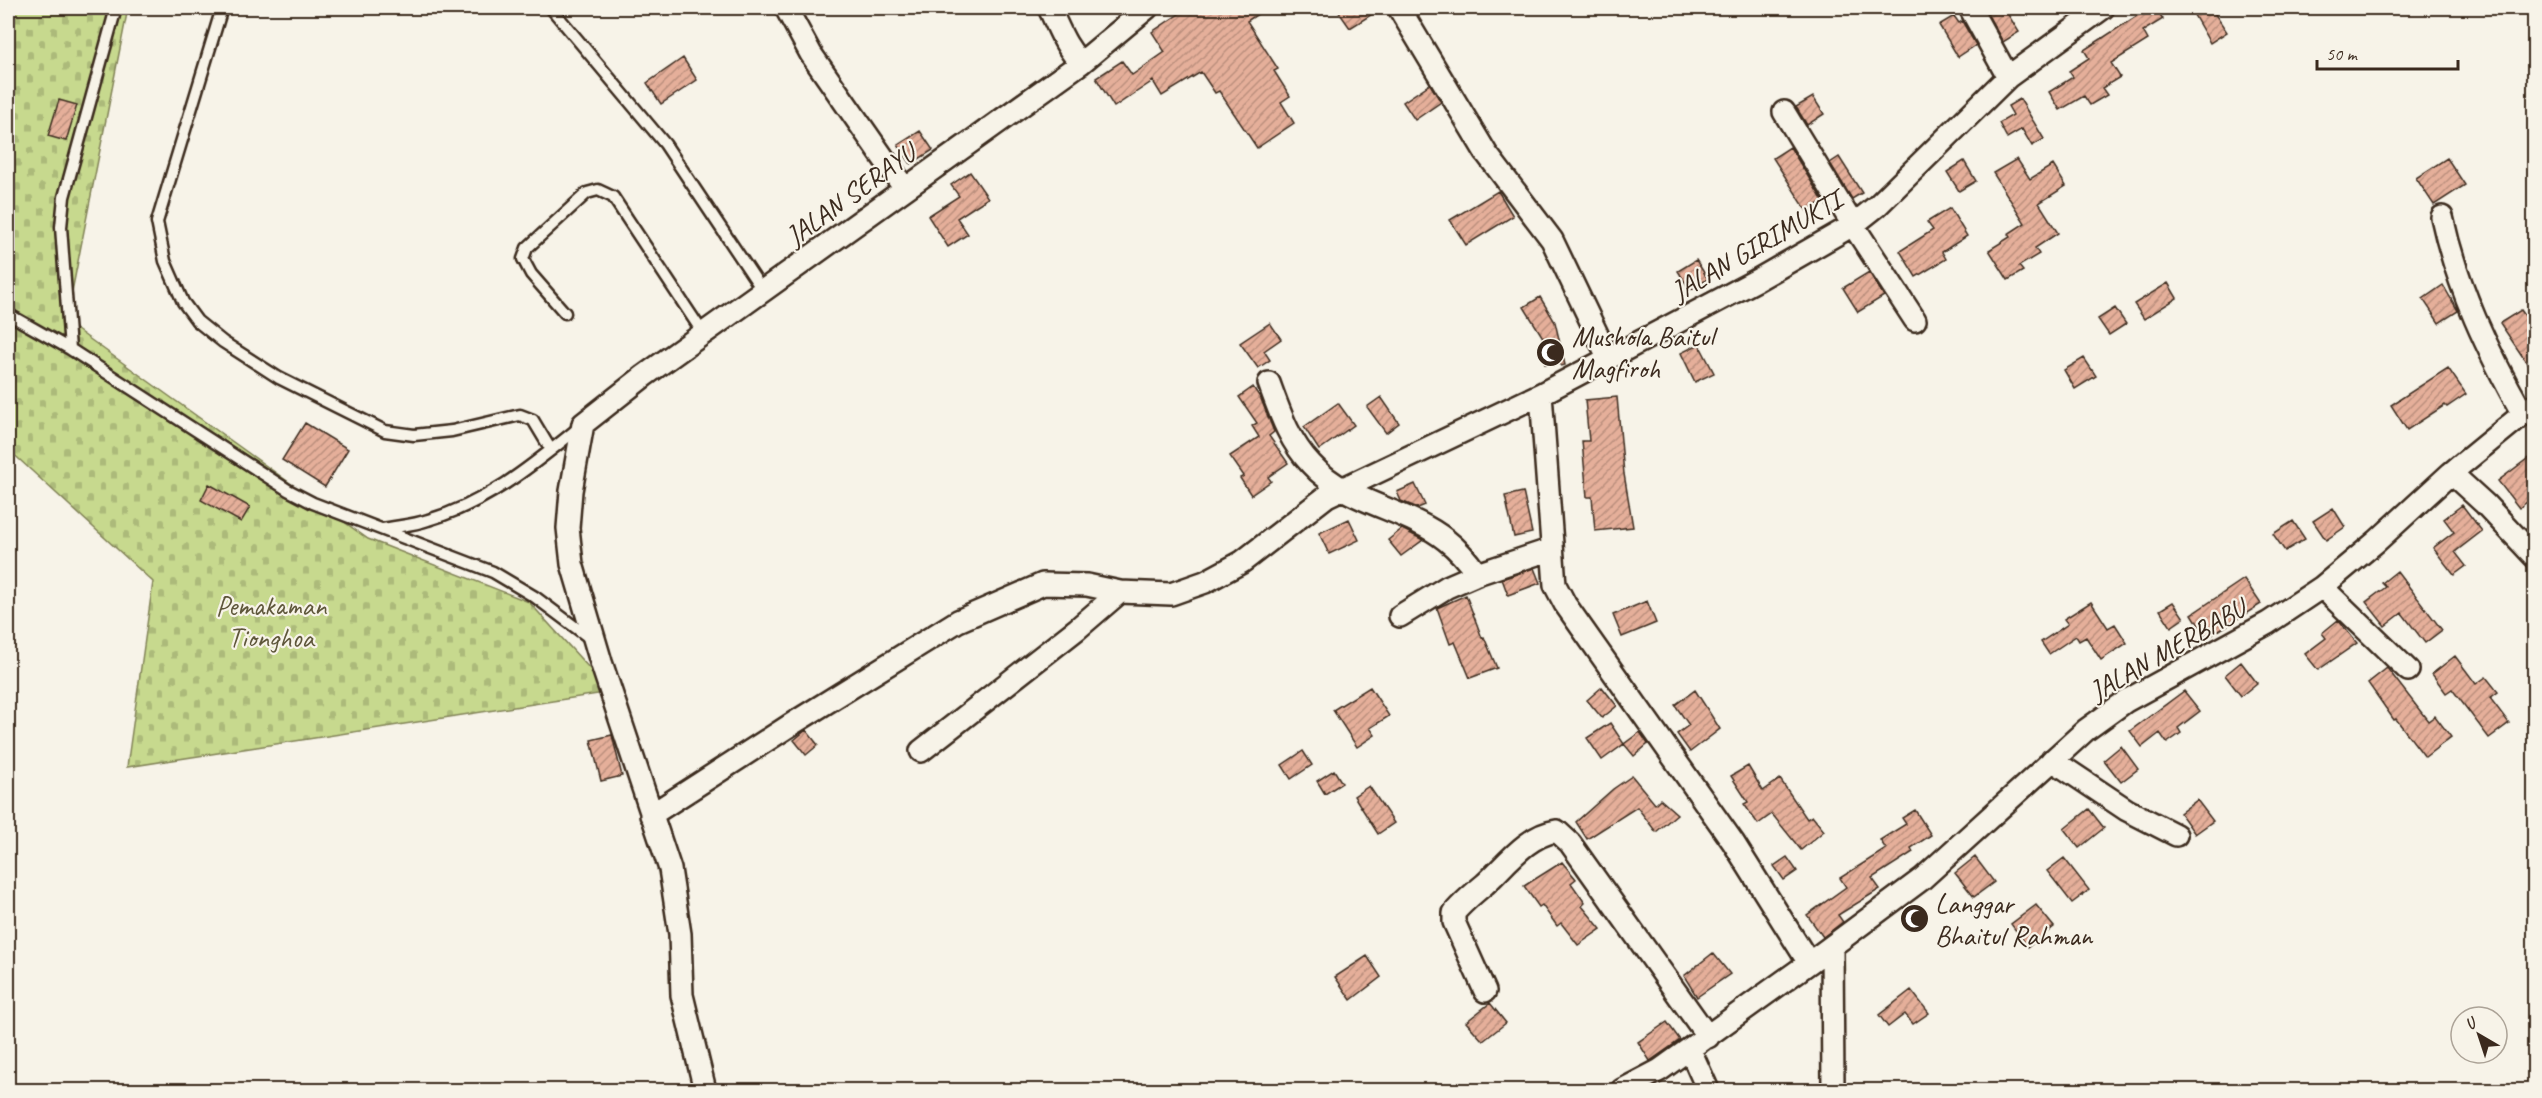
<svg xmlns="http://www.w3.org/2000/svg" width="2542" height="1098" viewBox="0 0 2542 1098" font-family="Caveat,sans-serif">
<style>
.cemetery{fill:url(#cemetery-stones);stroke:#818256;stroke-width:1.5}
.building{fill:url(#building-hatch);stroke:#3b2a1e;stroke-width:1.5}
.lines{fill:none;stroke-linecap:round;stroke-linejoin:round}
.service-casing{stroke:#3b2a1e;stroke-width:15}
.minor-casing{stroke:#3b2a1e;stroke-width:26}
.service{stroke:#f7f3e8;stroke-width:10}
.minor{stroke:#f7f3e8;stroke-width:21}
.labels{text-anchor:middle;stroke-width:4.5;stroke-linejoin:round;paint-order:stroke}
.street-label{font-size:28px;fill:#3b2a1e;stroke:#f7f3e8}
.poi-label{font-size:28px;fill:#3b2a1e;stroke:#f7f3e8;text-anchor:start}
.park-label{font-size:28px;fill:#5e563a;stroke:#f7f3e8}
</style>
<defs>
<pattern id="cemetery-stones" width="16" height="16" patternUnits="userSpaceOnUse" patternTransform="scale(1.5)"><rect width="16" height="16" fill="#c7d98e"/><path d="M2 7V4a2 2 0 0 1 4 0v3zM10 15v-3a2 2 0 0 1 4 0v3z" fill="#acba7a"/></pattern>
<pattern id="building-hatch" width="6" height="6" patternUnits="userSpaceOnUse" patternTransform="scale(1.5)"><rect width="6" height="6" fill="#e5af9a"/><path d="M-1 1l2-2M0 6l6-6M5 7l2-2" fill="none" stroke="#bb8f7d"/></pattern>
</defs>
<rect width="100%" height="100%" fill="#f7f3e8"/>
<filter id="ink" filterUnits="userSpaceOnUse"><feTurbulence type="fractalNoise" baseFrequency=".0167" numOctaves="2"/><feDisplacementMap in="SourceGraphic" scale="12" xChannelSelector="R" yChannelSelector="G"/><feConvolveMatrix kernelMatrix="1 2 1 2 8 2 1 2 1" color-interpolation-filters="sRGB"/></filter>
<g filter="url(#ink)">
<path class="cemetery" d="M8,8H128L66,322L368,539L529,602L611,692L127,767L153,582L8,449Z"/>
<path class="building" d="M1188,8H1267L1247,21L1278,69L1274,71L1290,96L1281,102L1294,123L1257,148L1219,91L1215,93L1201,72L1162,96L1153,81L1114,107L1096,78L1122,61L1132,75L1165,52L1152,32Z
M1336,8H1382L1350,28Z
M1984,8H2004L2019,32L2003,42Z
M2149,8H2156L2163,19L2143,31L2148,40L2111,63L2120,77L2102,88L2107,95L2090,105L2084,96L2060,110L2049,92L2073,77L2069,71L2089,58L2084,50Z
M2206,8H2211L2227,32L2210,43L2194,15Z
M1954,16L1959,23L1962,21L1976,45L1958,57L1939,25Z
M683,58L697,80L661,104L647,83Z
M1430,84L1441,102L1415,120L1403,102Z
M1813,97L1824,114L1807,125L1796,107Z
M2020,99L2044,139L2032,146L2022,129L2007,138L1999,123L2013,115L2008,106Z
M59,100L77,105L66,141L48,136Z
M920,131L933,150L911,164L898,145Z
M1790,147L1823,201L1807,211L1773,158Z
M1839,157L1862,193L1852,199L1830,163Z
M2447,158L2465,185L2434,205L2416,178Z
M2017,159L2030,179L2053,165L2066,186L2039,203L2058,233L2035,248L2039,254L2019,266L2023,271L2008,280L1989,250L2010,237L2008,234L2025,223L1993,173Z
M1964,161L1976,181L1959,191L1947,172Z
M970,172L988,198L957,218L968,234L948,247L928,216L959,196L951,185Z
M1498,191L1513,216L1466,245L1450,220Z
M1950,208L1967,236L1942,252L1946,259L1916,277L1900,251L1933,230L1927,222Z
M1696,260L1708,279L1690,290L1678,271Z
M1869,272L1884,296L1858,312L1843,288Z
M2168,283L2177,298L2144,319L2134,304Z
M2443,285L2458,311L2439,323L2423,299Z
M1540,297L1555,322L1565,365L1561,366L1557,361L1545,364L1540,346L1547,344L1524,307Z
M2115,308L2126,324L2109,335L2098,319Z
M2521,310L2535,330V375L2500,323Z
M1270,323L1281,339L1264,351L1270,360L1258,368L1240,343Z
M1699,344L1714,373L1695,382L1681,353Z
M2084,358L2096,376L2075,389L2064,370Z
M2448,368L2466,394L2447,407L2445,405L2407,430L2391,405Z
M1253,387L1261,399L1274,432L1269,436L1288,463L1268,477L1271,481L1251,495L1240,478L1244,476L1230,456L1259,437L1252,426L1257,423L1239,397Z
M1381,397L1399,423L1386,433L1367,407Z
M1617,397L1624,474L1633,527L1595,531L1592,497H1587L1582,441H1589L1585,400Z
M1338,403L1354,425L1319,450L1304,427Z
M305,423L348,449L325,487L282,460Z
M2535,453V496L2519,508L2498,481Z
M209,484L250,507L241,522L201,500Z
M1415,484L1425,505L1418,508L1401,501L1397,492Z
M1523,492L1532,533L1514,537L1505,496Z
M2462,505L2482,531L2455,552L2466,566L2454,575L2433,548L2454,532L2444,519Z
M2333,508L2345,527L2326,540L2313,521Z
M1349,519L1359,540L1329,554L1319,533Z
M2293,521L2305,539L2285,551L2273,534Z
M1402,529L1423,540L1401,556L1388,540Z
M1534,568L1540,583L1508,595L1502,579Z
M2397,571L2442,630L2425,643L2402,613L2385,626L2366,602L2386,587L2382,583Z
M2244,579L2261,604L2207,638L2192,614Z
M1466,595L1482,638L1484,637L1497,668L1470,678L1455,642L1450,644L1437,608Z
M1647,601L1656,623L1622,637L1613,615Z
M2091,602L2108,628L2115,624L2127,643L2101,660L2086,637L2079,641L2076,636L2049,654L2041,642L2068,624L2064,619Z
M2173,602L2184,618L2171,627L2160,610Z
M2338,620L2357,643L2318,670L2305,654L2326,638L2322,633Z
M2455,656L2476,684L2486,677L2498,692L2490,698L2509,723L2489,738L2452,689L2446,693L2432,674Z
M2241,662L2257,683L2241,696L2225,675Z
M2387,668L2428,721L2435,716L2451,737L2425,757L2396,719L2394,720L2368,683Z
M1370,687L1389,716L1370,728L1375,735L1357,747L1333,710Z
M1602,687L1617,706L1602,718L1587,700Z
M1695,690L1720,729L1690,752L1677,734L1689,725L1675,705Z
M2184,691L2200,711L2178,728L2181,733L2167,743L2160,733L2142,747L2130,731Z
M1610,723L1624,744L1602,760L1587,738Z
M806,730L818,745L806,755L794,740Z
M1640,732L1648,744L1634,756L1624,744Z
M612,735L622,776L601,781L591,740Z
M2121,746L2138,769L2121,782L2104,760Z
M1303,751L1312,765L1291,779L1282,765Z
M1748,766L1763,791L1780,779L1807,819L1812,816L1824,831L1801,850L1772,814L1758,824L1744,804L1748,802L1731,776Z
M1334,770L1342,783L1325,794L1317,781Z
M1632,776L1655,804L1660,799L1677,814L1656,832L1637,807L1587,839L1576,822L1613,789Z
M1369,786L1394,823L1378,834L1354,796Z
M2197,800L2213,821L2195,834L2180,813Z
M2089,809L2104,828L2079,848L2064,829Z
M1915,810L1931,835L1911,848L1913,852L1872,878L1880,889L1838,915L1843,922L1823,937L1807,915L1846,887L1840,878L1886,849L1880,840L1906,824L1902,818Z
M1787,857L1797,871L1784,880L1774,866Z
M1975,857L1994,882L1974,897L1955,873Z
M2064,858L2089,890L2072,903L2047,871Z
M1562,862L1576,879L1571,883L1585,903L1582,906L1601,929L1578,945L1561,923L1557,926L1542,905L1539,907L1524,886Z
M2036,905L2054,927L2028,947L2011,924Z
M1713,953L1730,974L1697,997L1684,976Z
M1367,956L1381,977L1351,1000L1335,977Z
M1911,990L1929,1013L1913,1024L1905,1014L1888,1027L1879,1015Z
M1490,1003L1506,1023L1483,1041L1466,1022Z
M1667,1022L1680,1040L1650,1061L1638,1042Z"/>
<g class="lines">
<defs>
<path id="service" d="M222,8L157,222L165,261L183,302L197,321L223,342L279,378L385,431L414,435L452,431L520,415L533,420L551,450
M551,8L665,144L763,291
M565,313L531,274L523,259L527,248L587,193L598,190L613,197L703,333
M8,314L70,349L288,490L313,503L493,572L535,597L591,639
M70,349L61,227L64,197L116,8
M383,529C398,526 414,525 428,520C488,503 534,464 581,426"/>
<path id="minor" d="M786,8L811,54L905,189
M1049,8C1059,28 1065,47 1081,63
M1399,8L1486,153L1552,240L1608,357
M1970,8L2008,77
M1784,112L1853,225L1915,320
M2442,217C2457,287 2488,352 2523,414
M1269,383C1280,413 1289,441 1311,464C1347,504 1406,508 1446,540C1459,550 1468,561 1477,574
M1541,394L1555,585L1565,604L1733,842L1809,963L1832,946L1833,1090
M2451,473L2485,504L2534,556
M2322,587L2408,670
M1400,616L1447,587L1477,574L1552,549
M921,751L1077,629L1120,592
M2052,760L2127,810L2176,835
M651,815L792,724L958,621L1043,584L1087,585L1120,592L1171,594L1205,582L1242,562L1327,496L1541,394L1757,280L1853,225L1877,206L2008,77L2103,8
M1832,946L1922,879L2086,730L2126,701L2268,623L2322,587L2377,541L2451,473L2534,405
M1485,991L1454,922V913C1463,902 1474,893 1485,884C1506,865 1527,835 1557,831L1570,843L1708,1037
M1690,1050L1708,1090
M705,1090L682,995L680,934L670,869L601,662L572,564L568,528L571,491L583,424L644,376L1081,63L1147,8
M1622,1090L1660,1070L1809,963"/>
</defs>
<use href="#service" class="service-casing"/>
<use href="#minor" class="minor-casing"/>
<use href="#service" class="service"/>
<use href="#minor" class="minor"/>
</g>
</g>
<defs>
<symbol id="mosque-disc" viewBox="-11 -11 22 22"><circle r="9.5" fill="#3b2a1e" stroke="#f7f3e8"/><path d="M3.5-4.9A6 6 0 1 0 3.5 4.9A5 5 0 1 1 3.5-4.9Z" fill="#fff"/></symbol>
</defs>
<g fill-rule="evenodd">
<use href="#mosque-disc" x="1534" y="336" width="33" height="33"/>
<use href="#mosque-disc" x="1898" y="902" width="33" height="33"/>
</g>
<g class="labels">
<g class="street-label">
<text transform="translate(850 194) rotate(-36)" y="10">JALAN SERAYU</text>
<text transform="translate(1756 245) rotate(-30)" y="10">JALAN GIRIMUKTI</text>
<text transform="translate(2167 649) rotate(-30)" y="10">JALAN MERBABU</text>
</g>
<g class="poi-label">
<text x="1572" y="346">Mushola Baitul<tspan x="1572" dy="32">Magfiroh</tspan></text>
<text x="1935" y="913">Langgar<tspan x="1935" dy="32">Bhaitul Rahman</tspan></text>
</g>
<g class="park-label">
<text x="271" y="615">Pemakaman<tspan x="271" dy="32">Tionghoa</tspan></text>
</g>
</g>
<rect width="2542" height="1098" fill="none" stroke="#f7f3e8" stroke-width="30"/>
<rect x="15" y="15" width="2512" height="1068" fill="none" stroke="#3b2a1e" stroke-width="2" filter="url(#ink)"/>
<g transform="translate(2479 1035) rotate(321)"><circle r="28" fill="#f7f3e8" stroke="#aca397" stroke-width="1.5"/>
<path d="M0-4.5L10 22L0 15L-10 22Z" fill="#3b2a1e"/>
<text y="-9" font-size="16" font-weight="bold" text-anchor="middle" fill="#3b2a1e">U</text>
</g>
<path d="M2317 60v9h141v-9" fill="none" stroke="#3b2a1e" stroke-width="3"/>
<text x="2326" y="60" font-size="18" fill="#3b2a1e" stroke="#f7f3e8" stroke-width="4.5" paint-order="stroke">50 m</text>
</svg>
